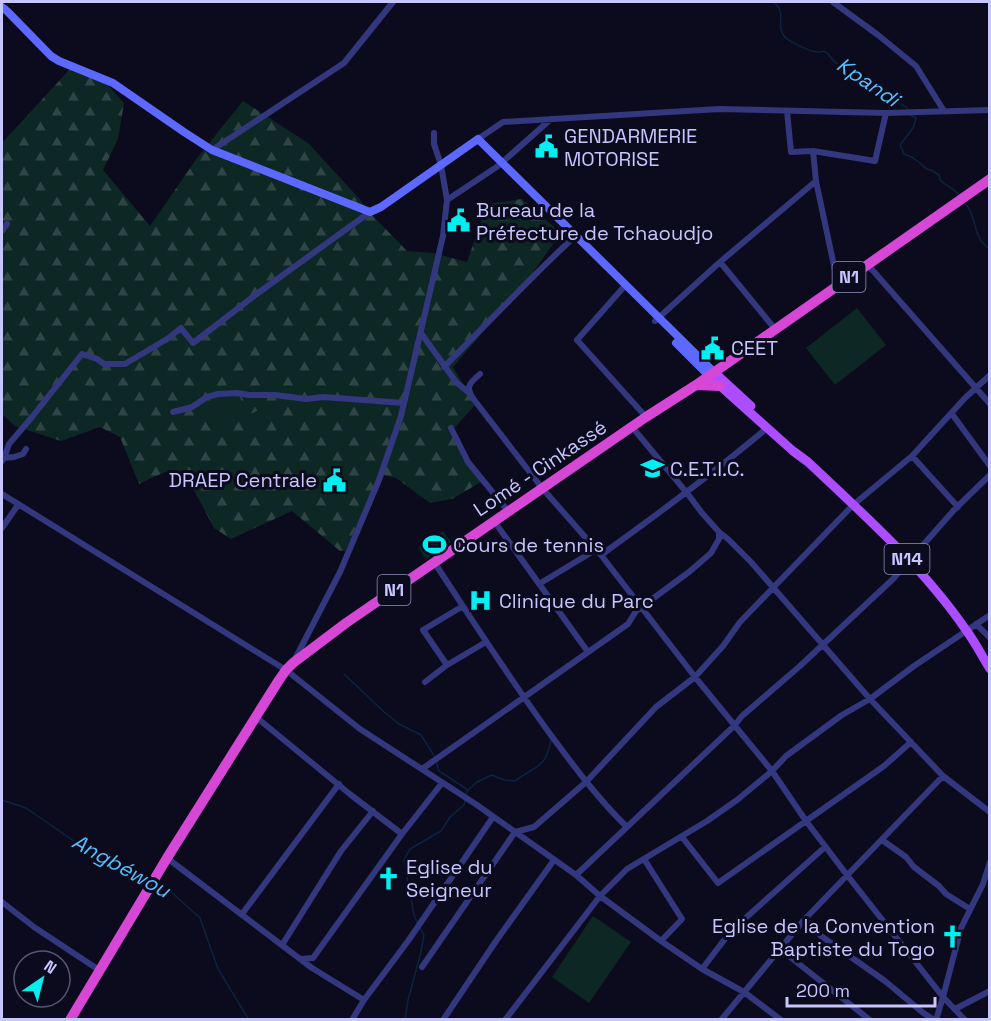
<svg xmlns="http://www.w3.org/2000/svg" width="991" height="1021" viewBox="0 0 991 1021" font-family="'Space Grotesk',sans-serif">
<style>
.forest{fill:url(#forest-firs)}
.garden{fill:#0d2724}
.lines{fill:none;stroke-linecap:round;stroke-linejoin:round}
.stream{stroke:#0a2442;stroke-width:1.5}
.minor{stroke:#33377e;stroke-width:6}
.secondary{stroke:#5d68ff;stroke-width:8}
.primary{stroke:#ac4dff;stroke-width:9}
.trunk{stroke:#d647d6;stroke-width:10}
.labels{text-anchor:middle;stroke-width:6;stroke-linejoin:round;paint-order:stroke}
.shield{fill:#0c0a1d;stroke:#8f8ebb;stroke-width:1.5}
.shield-label{font-size:18px;font-weight:bold;fill:#c7c6ff}
.poi-label{font-size:20px;fill:#c7c6ff;stroke:#0c0a1d;text-anchor:start}
.street-label{font-size:20px;fill:#c7c6ff;stroke:#0c0a1d}
.water-label{font-size:21px;font-style:italic;fill:#54c0ff;stroke:#0c0a1d}
</style>
<defs>
<pattern id="forest-firs" width="22" height="20" patternUnits="userSpaceOnUse" patternTransform="scale(1.5)"><rect width="22" height="20" fill="#0d2724"/><path d="M5 1l3.5 6h-7zM16 11l3.5 6h-7z" fill="#2f4545"/></pattern>
</defs>
<rect width="100%" height="100%" fill="#0c0a1d"/>
<path class="forest" d="M70,69L108,85L124,103L118,139L103,170L150,226L197,158L243,101L308,143L356,195L372,215L407,251L433,253L467,262L487,204L522,199L561,233L529,278L453,367L475,405L450,433L481,482L452,499L430,503L396,478L380,474L345,551H340L292,511L231,539L214,528L187,477L165,472L139,484L120,437L100,427L61,441L15,426L2,414V143Z"/>
<path class="garden" d="M857,308L886,345L835,385L806,348Z
M239,395L245,409L208,425L202,410Z
M270,405L276,417L252,428L246,416Z
M443,531L451,542L426,559L418,548Z
M593,916L631,942L589,1003L552,977Z"/>
<g class="lines">
<path class="stream" d="M773,2C788,12 775,24 784,36C789,42 809,51 817,52C823,53 821,49 827,53C829,54 831,58 833,60C839,66 844,70 853,71L860,79L866,84L882,87L890,93L895,100L907,108L908,111
M910,115L916,118L913,128L900,145L904,154C912,156 921,163 926,169L931,170L939,175L940,180C946,186 954,188 959,195
M964,203C973,209 974,228 980,239C982,243 986,246 990,250
M344,674L384,712L399,724L421,735L435,757
M436,761L439,771L468,790L466,795
M468,790L477,782L492,775L504,780L515,781C536,765 546,769 551,740
M2,800L26,808L103,861L147,879
M157,884L170,891L200,918L218,969L249,1020
M418,924L414,915L404,860L410,849L441,831L450,817L464,805L465,800
M405,1020L408,1000L421,952L424,935L420,928"/>
<path class="minor" d="M833,2L878,35L916,66L944,111
M787,111L791,152L813,151L816,181L838,285
M434,133V144L441,165L447,200
M478,139L503,122L719,109L886,113L990,110
M212,150L344,63L393,2
M813,151L875,161L886,113
M2,231L7,224
M868,265L990,404
M622,289L577,340L646,417
M655,321L720,262
M775,329L720,262L816,181
M421,333L456,382L468,392
M444,367C487,324 528,280 572,239
M480,374C468,384 465,388 475,401L542,488L601,555L695,677L772,771L806,821L847,875L943,997L965,1020
M173,412L192,407L207,397L218,394L237,393L249,395H275L306,399L323,397L404,403
M952,414L990,466
M632,427L687,493L702,513L719,532L728,539L751,562L870,699L943,776L990,812
M451,428L468,462L508,511
M912,456L958,507
M4,458L14,457L23,454L26,449
M2,461L4,458L9,444L32,417L82,354L97,359L104,364H125L167,339L181,328L193,343L258,293L370,212
M2,494L286,670L360,729L477,805L576,875L600,896L661,941L702,969L744,992L781,1020
M494,521L588,652
M2,528L18,505
M601,555C658,514 714,473 767,428
M434,562C473,621 511,681 553,738C576,769 599,800 627,827L576,875
M539,584L597,549
M976,624L990,638
M295,659L340,572L379,480L401,416L443,236L447,200L498,166L551,119
M447,665L423,630L463,606
M425,682L447,665L486,642
M256,717L351,795L402,834
M422,769L628,624L636,611L689,572L711,553L719,539V532
M627,827L734,726L742,716L800,666L893,579L954,510L990,475
M682,837L718,883L884,766L911,742
M882,840L906,857L914,867L939,886L946,894L970,909
M167,858L312,968L364,1000
M644,859L682,919L661,941
M2,902L34,927L99,970
M242,914L339,784
M804,920L810,924L821,936L885,981L922,1012L934,1020
M282,945L341,851L373,811
M780,949L870,1020
M300,959L313,958L402,834L442,783
M422,967L515,832L534,827L586,782L656,707L695,677L723,646L740,622L853,505L912,456L965,398L990,375
M702,969L731,931L825,847
M955,1009L990,991
M352,1020L364,1000L408,941L493,817
M443,1020L496,941L554,860
M505,1020L600,896L627,869L707,821L737,800L772,771L786,756L842,715L870,699L914,666L990,615
M721,1020L804,920L943,776
M936,1020L943,997L961,928L983,884L990,862"/>
<path class="secondary" d="M2,7L7,11L51,56L59,61L113,83L184,132L212,150L370,212L381,207L478,139L714,372
M676,343L709,376"/>
<path class="primary" d="M714,372L751,406
M709,376L793,451L808,462C863,514 923,567 966,630C975,642 982,656 990,669"/>
<path class="trunk" d="M696,385L720,386
M70,1020L167,858L279,680L286,670L293,663L346,623L646,417L696,385L990,179"/>
</g>
<defs>
<symbol id="civic-bare" viewBox="-9 -9 18 18"><path d="M-.6-6.5H3V-4.5H.6V-3L4-1V1h2V6H-6V1h2V-1L-.6-3ZM-1.2 2.5V6h2.4V2.5Z" fill="#00eff1" stroke="#0c0a1d" stroke-width="2.5" paint-order="stroke"/></symbol>
<symbol id="university-bare" viewBox="-9 -9 18 18"><path d="M0-5L7-2L0 1L-7-2ZM-4 1L0 2.5L4 1V4Q0 6-4 4Z" fill="#00eff1" stroke="#0c0a1d" stroke-width="2.5" paint-order="stroke"/></symbol>
<symbol id="stadium-bare" viewBox="-9 -9 18 18"><path d="M0-5a6.5 5 0 1 0 0 10a6.5 5 0 1 0 0-10ZM-3.5-1.8h7v3.6h-7Z" fill="#00eff1" stroke="#0c0a1d" stroke-width="2.5" paint-order="stroke"/></symbol>
<symbol id="hospital-bare" viewBox="-9 -9 18 18"><path d="M-5-5h3v3.5h4V-5h3V5h-3V1.5h-4V5h-3Z" fill="#00eff1" stroke="#0c0a1d" stroke-width="2.5" paint-order="stroke"/></symbol>
<symbol id="church-bare" viewBox="-9 -9 18 18"><path d="M-1.2-6h2.4v3.5h3.3v2.4h-3.3V6h-2.4V-.1h-3.3v-2.4h3.3Z" fill="#00eff1" stroke="#0c0a1d" stroke-width="2.5" paint-order="stroke"/></symbol>
</defs>
<g fill-rule="evenodd">
<use href="#civic-bare" x="530" y="130" width="33" height="33"/>
<use href="#civic-bare" x="442" y="204" width="33" height="33"/>
<use href="#civic-bare" x="696" y="332" width="33" height="33"/>
<use href="#university-bare" x="636" y="452" width="33" height="33"/>
<use href="#civic-bare" x="318" y="464" width="33" height="33"/>
<use href="#stadium-bare" x="418" y="528" width="33" height="33"/>
<use href="#hospital-bare" x="464" y="584" width="33" height="33"/>
<use href="#church-bare" x="372" y="862" width="33" height="33"/>
<use href="#church-bare" x="936" y="920" width="33" height="33"/>
</g>
<g class="labels">
<g class="shield">
<rect x="832.5" y="262" width="33" height="30" rx="4.5"/>
<rect x="884.5" y="544" width="45" height="30" rx="4.5"/>
<rect x="377.5" y="575" width="33" height="30" rx="4.5"/>
</g>
<g class="shield-label">
<text x="849" y="283">N1</text>
<text x="907" y="565">N14</text>
<text x="394" y="596">N1</text>
</g>
<g class="poi-label">
<text x="564" y="143">GENDARMERIE<tspan x="564" dy="23">MOTORISE</tspan></text>
<text x="476" y="217">Bureau de la<tspan x="476" dy="23">Préfecture de Tchaoudjo</tspan></text>
<text x="731" y="355">CEET</text>
<text x="670" y="476">C.E.T.I.C.</text>
<text x="317" y="487" text-anchor="end">DRAEP Centrale</text>
<text x="453" y="552">Cours de tennis</text>
<text x="499" y="608">Clinique du Parc</text>
<text x="406" y="874">Eglise du<tspan x="406" dy="23">Seigneur</tspan></text>
<text x="935" y="933" text-anchor="end">Eglise de la Convention<tspan x="935" dy="23">Baptiste du Togo</tspan></text>
</g>
<g class="street-label">
<text transform="translate(540 468) rotate(-34)" y="7">Lomé - Cinkassé</text>
</g>
<g class="water-label">
<text transform="translate(868 82) rotate(34)" y="7">Kpandi</text>
<text transform="translate(121 866) rotate(29)" y="7">Angbéwou</text>
</g>
</g>
<rect width="991" height="1021" fill="none" stroke="#c7c6ff" stroke-width="6"/>
<g transform="translate(42 979) rotate(35)"><circle r="28" fill="#0c0a1d" stroke="#575577" stroke-width="1.5"/>
<path d="M0-4.5L10 22L0 15L-10 22Z" fill="#00eff1"/>
<text y="-9" font-size="16" font-weight="bold" text-anchor="middle" fill="#c7c6ff">N</text>
</g>
<path d="M787 997v9h148v-9" fill="none" stroke="#c7c6ff" stroke-width="3"/>
<text x="796" y="997" font-size="18" fill="#c7c6ff" stroke="#0c0a1d" stroke-width="4.5" paint-order="stroke">200 m</text>
</svg>
